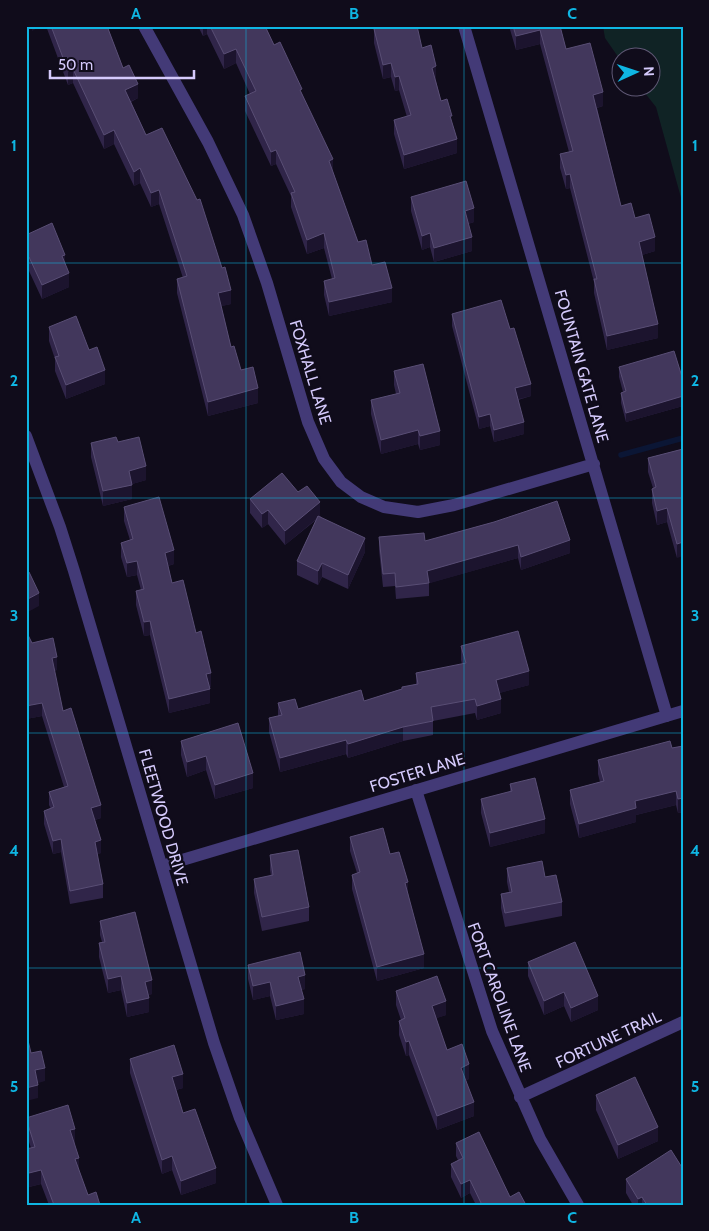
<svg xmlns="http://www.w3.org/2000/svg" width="709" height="1231" viewBox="0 0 709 1231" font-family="Cabin,sans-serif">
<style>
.green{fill:#102325}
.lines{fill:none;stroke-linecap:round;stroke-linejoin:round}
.stream{stroke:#0b1635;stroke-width:5.5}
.minor{stroke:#433a77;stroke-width:12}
.wall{fill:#302549}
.shaded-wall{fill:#1c142e}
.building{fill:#42375c;stroke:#594e75}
.grid{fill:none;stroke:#0fb6e3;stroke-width:1;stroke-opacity:0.55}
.labels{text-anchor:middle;stroke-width:4.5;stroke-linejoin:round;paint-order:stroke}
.street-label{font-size:16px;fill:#d5cafc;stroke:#100c1b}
.neatline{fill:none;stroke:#0fb6e3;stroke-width:2}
.grid-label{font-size:16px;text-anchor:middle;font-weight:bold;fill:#0fb6e3}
</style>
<rect width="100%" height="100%" fill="#100c1b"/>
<path class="green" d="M603,26H683V205L656,107L641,88H652V58H622L621,61L605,38Z"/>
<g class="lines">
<path class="stream" d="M621,455L683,438"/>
<path class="minor" d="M144,26L208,142L243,215L267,283L308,422L324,459L341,482L361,497L384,507L418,512L454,505L594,464
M464,26L667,716
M26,436L60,527L74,571L214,1043L240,1118L277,1205
M416,790L492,1031L540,1139L578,1205
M162,866L683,711
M520,1097L683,1022"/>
</g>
<path class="wall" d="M46,26H107L123,68L138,98L131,102L146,135L231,304L221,306L231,347L241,370L258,403L208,416L177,293V279L183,278L159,204L151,207L140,183L134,186L114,144L104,149L73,83L68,85Z
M198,26H265L274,45L302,94L333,172L358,242L372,265L392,302L329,316L324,295V281L332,279L324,248L307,254L291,207V196L276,164L271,166L245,111V96L250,94L236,63L224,69L207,34L203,36Z
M509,26H560L566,49L603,106L597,108L621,206L635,218L655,251L642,255L658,338L607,350L594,293V282L570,188L566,189L560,168V154L569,152L540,44L516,50Z
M374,29L422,48L436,81L441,101L452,124L457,153L404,169L394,134V120L407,117L399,90L395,91L391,77L383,79L374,43Z
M411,197L474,222L468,224L472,251L434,262L430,247L422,250L411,211Z
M26,235L65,264L69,287L42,299L29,271Z
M452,314L510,329L531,396L518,400L524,434L494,442L490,426L479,429L452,326Z
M49,327L89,350L105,384L66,399L55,371V359L49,341Z
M619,367L683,380V406L626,422L621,403V393L623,392L619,377Z
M394,371L440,445L420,450L418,444L381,454L371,414V400L396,394L394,385Z
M118,442L146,480L132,484V499L103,506L91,457V443Z
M683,449L677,558L667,522L657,525L652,503V489L653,488L648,472V458Z
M298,492L320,516L365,552L348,589L322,577L318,585L297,575V561L316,520L285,545L268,524L262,528L250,513V499Z
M124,507L174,564L168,566L172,583L196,633L211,687H210V703L169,713L150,635L144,636L136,605V591L141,590L137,575L127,577L121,557V543L130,540L124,521Z
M494,522L570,553L521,570L518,558L429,583V596L396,599L395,586L383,587L379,550V537L425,541Z
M26,631L32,643L57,670L54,671L63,711L101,818L95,820L101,853L97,854L103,884V898L70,904L61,852L53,854L44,824V811L51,809L49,805V792L64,787L42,716L26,719Z
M461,646L529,685L499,693L501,713L477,720L475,713L433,721V735L403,741L348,758L346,754L280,772L269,732V718L278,716V703L298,709L364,701L416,684V673L462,664L461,660Z
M181,741L253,788L215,799L206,770L187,777L181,755Z
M683,746V812L678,813L676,805L636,815V822L579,838L570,804V790L600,782L598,774V760L672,748Z
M510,784L545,833L490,847L481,813V799L510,792Z
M350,837L390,854L408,893L424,968L377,981L352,889V875L357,873L350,851Z
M270,855L309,907V921L262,931L254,893V879L271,876L270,870Z
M507,868L562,902V916L505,927L501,908V894L509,892L507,882Z
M100,921L152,994L148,995L149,1012L127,1017L121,990L108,993L99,957V943L102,942L100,935Z
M528,962L598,1010L571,1022L564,1006L544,1015L528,976Z
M248,965L305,989L301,990L304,1014L276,1020L270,996L253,1000L248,979Z
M396,991L446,1015L436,1018L447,1050L469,1079L466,1080L474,1116L437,1130L409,1055L406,1056L399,1035V1021L401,1020L396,1005Z
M130,1059L183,1088L176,1090L183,1113L216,1183L181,1195L172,1170L162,1174L130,1073Z
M596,1095L658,1141L618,1159L596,1110Z
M26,1118L75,1143H74L79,1171L88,1195L100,1205H49L41,1184L29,1187L26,1177V1149L31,1148L26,1133Z
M456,1143L510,1197L526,1205H476L470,1193L461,1198L451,1177V1164L458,1160L456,1156Z
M626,1179L683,1205H633L626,1193Z"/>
<path class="shaded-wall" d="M32,26H41L32,31Z
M203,26H207V34L203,36Z
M540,30V44L516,50V36Z
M236,49V63L224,69V54Z
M391,63V77L383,79V65Z
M436,66V81L432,82V68Z
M73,69V83L68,85V71Z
M399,76V90L395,91V77Z
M138,84V98L125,104V90Z
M603,92V106L593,109V95Z
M114,130V144L104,149V135Z
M457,139V153L404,169V155Z
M276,150V164L271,166V152Z
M333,159V174L329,161Z
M140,168V183L134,186V172Z
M570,174V188L566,189V175Z
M159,190V204L151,207V193Z
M474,208V222L465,225V211Z
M324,233V248L307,254V240Z
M430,233V247L422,250V236Z
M472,237V251L434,262V248Z
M655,237V251L639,256V242Z
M65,255V269L62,256Z
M29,257V271L26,272V258Z
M69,273V287L42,299V285Z
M392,288V302L329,316V302Z
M231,290V304L218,307V293Z
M658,324V338L607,350V336Z
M105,370V384L66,399V385Z
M531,384V396L515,400V388Z
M258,388V403L208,416V402Z
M683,396V406L626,422V413Z
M490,414V426L479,429V417Z
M524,422V434L494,442V430Z
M418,430V444L381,454V440Z
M440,431V445L420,450V436Z
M146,466V480L129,485V471Z
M132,485V499L103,506V491Z
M320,502V516L285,545V531Z
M667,508V522L657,525V511Z
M268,510V524L262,528V514Z
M365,538V552L348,589V575Z
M570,540V553L521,570V557Z
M683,542V556L677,558V544Z
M518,545V558L427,584V571Z
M174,550V564L165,567V553Z
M137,561V575L127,577V563Z
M322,563V577L318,585V571Z
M39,593V606L26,613V600Z
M150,621V635L144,636V622Z
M57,657V670L52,671V658Z
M529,671V685L496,694V680Z
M211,673V687L206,688V674Z
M210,689V703L169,713V699Z
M501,699V713L477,720V706Z
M42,703V716L26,719V706Z
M403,727V741L348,758V744Z
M346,740V754L280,772V758Z
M206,756V770L187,777V762Z
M253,773V788L215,799V785Z
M676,791V805L636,815V822L579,838V824L635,801Z
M683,798V812L678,813V799Z
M101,805V818L91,821V808Z
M545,819V833L490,847V833Z
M61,839V852L53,854V841Z
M101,840V853L95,855V842Z
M408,882V896L405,883Z
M424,954V968L377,981V967Z
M305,975V989L298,991V977Z
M121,976V990L108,993V979Z
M152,980V994L145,996V982Z
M270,982V996L253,1000V986Z
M564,992V1006L544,1015V1001Z
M598,996V1010L571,1022V1008Z
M149,998V1012L127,1017V1003Z
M304,999V1014L276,1020V1006Z
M446,1001V1015L432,1020V1006Z
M409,1041V1055L406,1056V1042Z
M469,1064V1079L461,1082V1068Z
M45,1068V1081L35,1084V1070Z
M183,1074V1088L172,1091V1077Z
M38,1085V1098L26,1101V1088Z
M474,1102V1116L437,1130V1116Z
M658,1127V1141L618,1159V1145Z
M75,1129V1143L70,1144V1130Z
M172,1156V1170L162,1174V1160Z
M79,1158V1172L75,1159Z
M216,1168V1183L181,1195V1181Z
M41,1170V1184L29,1187V1173Z
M470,1180V1193L461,1198V1184Z
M642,1197V1205H638V1199Z"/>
<path class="building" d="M51,26H107L123,68L129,65L138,84L125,90L146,135L162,128L197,200L200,199L222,268L225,267L231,290L218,293L231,347L234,346L241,370L253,367L258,388L208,402L177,279L187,276L159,190L151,193L140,168L134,172L114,130L104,135L73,69L68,71Z
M210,26H265L274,45L280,42L302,89L300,90L333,159L329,161L358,242L366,240L372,265L385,262L392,288L329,302L324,281L335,278L324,233L307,240L291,193L295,192L276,150L271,152L245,96L256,91L236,49L224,54Z
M386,26H417L422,48L431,45L436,66L432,68L441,101L447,99L452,116H450L457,139L404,155L394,120L411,115L399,76L395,77L391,63L383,65L374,29Z
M513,26H560L566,49L590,43L603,92L593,95L621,206L631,203L635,218L649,214L655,237L639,242L658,324L607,336L594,279H597L570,174L566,175L560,154L573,151L540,30L516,36Z
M466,181L474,208L465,211L472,237L434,248L430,233L422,236L411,197Z
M52,223L65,255L62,256L69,273L42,285L29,257L26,258V235Z
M501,300L510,329L514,328L531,384L515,388L524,422L494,430L490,414L479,417L452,314Z
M76,316L89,350L97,347L105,370L66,385L55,357L59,356L49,327Z
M674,351L683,380V396L626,413L621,393L626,391L619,367Z
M423,364L440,431L420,436L418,430L381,440L371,400L400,393L394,371Z
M116,437L118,442L139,437L146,466L129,471L132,485L103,491L91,443Z
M683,449V542L677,544L667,508L657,511L652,489L656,487L648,458Z
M282,473L298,492L307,486L320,502L285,531L268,510L262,514L250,499Z
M159,497L174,550L165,553L172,583L183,580L196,633L201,631L211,673L206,674L210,689L169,699L150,621L144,622L136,591L144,589L137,561L127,563L121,543L133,539L124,507Z
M557,501L570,540L521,557L518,545L427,571L429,583L396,587L395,573L383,574L379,537L424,533L425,541L494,522Z
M318,516L365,538L348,575L322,563L318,571L297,561Z
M29,572L39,593L26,600V574Z
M26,631L32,643L53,638L57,657L52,658L63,711L71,708L101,805L91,808L101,840L95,842L103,884L70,891L61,839L53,841L44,811L54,807L49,792L68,786L42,703L26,706Z
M518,631L529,671L496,680L501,699L477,706L475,699L431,707L433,721L403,727L348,744L346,740L280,758L269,718L282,715L278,703L295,699L298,709L361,690L364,701L402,689V687L418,684L416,673L466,663L461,646Z
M238,723L253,773L215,785L206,756L187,762L181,741Z
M670,741L672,748L683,746V798L678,799L676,791L635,801L636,808L579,824L570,790L604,781L598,760Z
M535,778L545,819L490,833L481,799L512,791L510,784Z
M383,828L390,854L399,852L408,882L405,883L424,954L377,967L352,875L360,872L350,837Z
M298,850L309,907L262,917L254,879L273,875L270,855Z
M542,861L545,877L556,875L562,902L505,913L501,894L512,892L507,868Z
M135,912L152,980L145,982L149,998L127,1003L121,976L108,979L99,943L105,942L100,921Z
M575,942L598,996L571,1008L564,992L544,1001L528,962Z
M300,952L305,975L298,977L304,999L276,1006L270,982L253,986L248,965Z
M437,976L446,1001L432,1006L447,1050L462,1044L469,1064L461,1068L474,1102L437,1116L409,1041L406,1042L399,1021L405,1018L396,991Z
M26,1032L31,1053L41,1051L45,1068L35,1070L38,1085L26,1088Z
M174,1045L183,1074L172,1077L183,1113L195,1109L216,1168L181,1181L172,1156L162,1160L130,1059Z
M635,1077L658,1127L618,1145L596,1095Z
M68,1105L75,1129L70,1130L79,1158L75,1159L88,1195L96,1192L100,1205H54L41,1170L29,1173L26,1163V1149L35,1147L26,1118Z
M479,1132L510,1197L519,1192L526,1205H482L470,1180L461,1184L451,1164L463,1158L456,1143Z
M671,1150L683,1169V1205H647L642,1197L638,1199L626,1179Z"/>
<path class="grid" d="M246,26V1205M464,26V1205M26,263H683M26,498H683M26,733H683M26,968H683"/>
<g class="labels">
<g class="street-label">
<text transform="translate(582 366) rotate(74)" y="6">FOUNTAIN GATE LANE</text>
<text transform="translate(311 372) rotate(73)" y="6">FOXHALL LANE</text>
<text transform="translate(417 772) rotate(-17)" y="6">FOSTER LANE</text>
<text transform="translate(164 817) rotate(74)" y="6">FLEETWOOD DRIVE</text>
<text transform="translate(500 997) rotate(70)" y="6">FORT CAROLINE LANE</text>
<text transform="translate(608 1039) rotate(-25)" y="6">FORTUNE TRAIL</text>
</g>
</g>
<rect width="709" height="1231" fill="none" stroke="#100c1b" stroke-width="55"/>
<g transform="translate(636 72) rotate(87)"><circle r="24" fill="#100c1b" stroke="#5f5875"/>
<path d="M0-4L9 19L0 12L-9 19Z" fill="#0fb6e3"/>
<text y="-8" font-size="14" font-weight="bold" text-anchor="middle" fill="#d5cafc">N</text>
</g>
<path d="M50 70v8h144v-8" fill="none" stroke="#d5cafc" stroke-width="2.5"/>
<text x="58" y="70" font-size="15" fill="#d5cafc" stroke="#100c1b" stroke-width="4" paint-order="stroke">50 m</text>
<rect x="28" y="28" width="654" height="1176" class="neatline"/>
<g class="grid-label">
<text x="136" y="19">A</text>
<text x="354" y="19">B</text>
<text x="572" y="19">C</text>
<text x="14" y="151">1</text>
<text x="695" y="151">1</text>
<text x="14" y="386">2</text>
<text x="695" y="386">2</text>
<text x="14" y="621">3</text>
<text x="695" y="621">3</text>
<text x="14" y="856">4</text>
<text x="695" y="856">4</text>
<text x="14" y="1092">5</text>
<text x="695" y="1092">5</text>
<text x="136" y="1223">A</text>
<text x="354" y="1223">B</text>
<text x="572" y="1223">C</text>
</g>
</svg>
